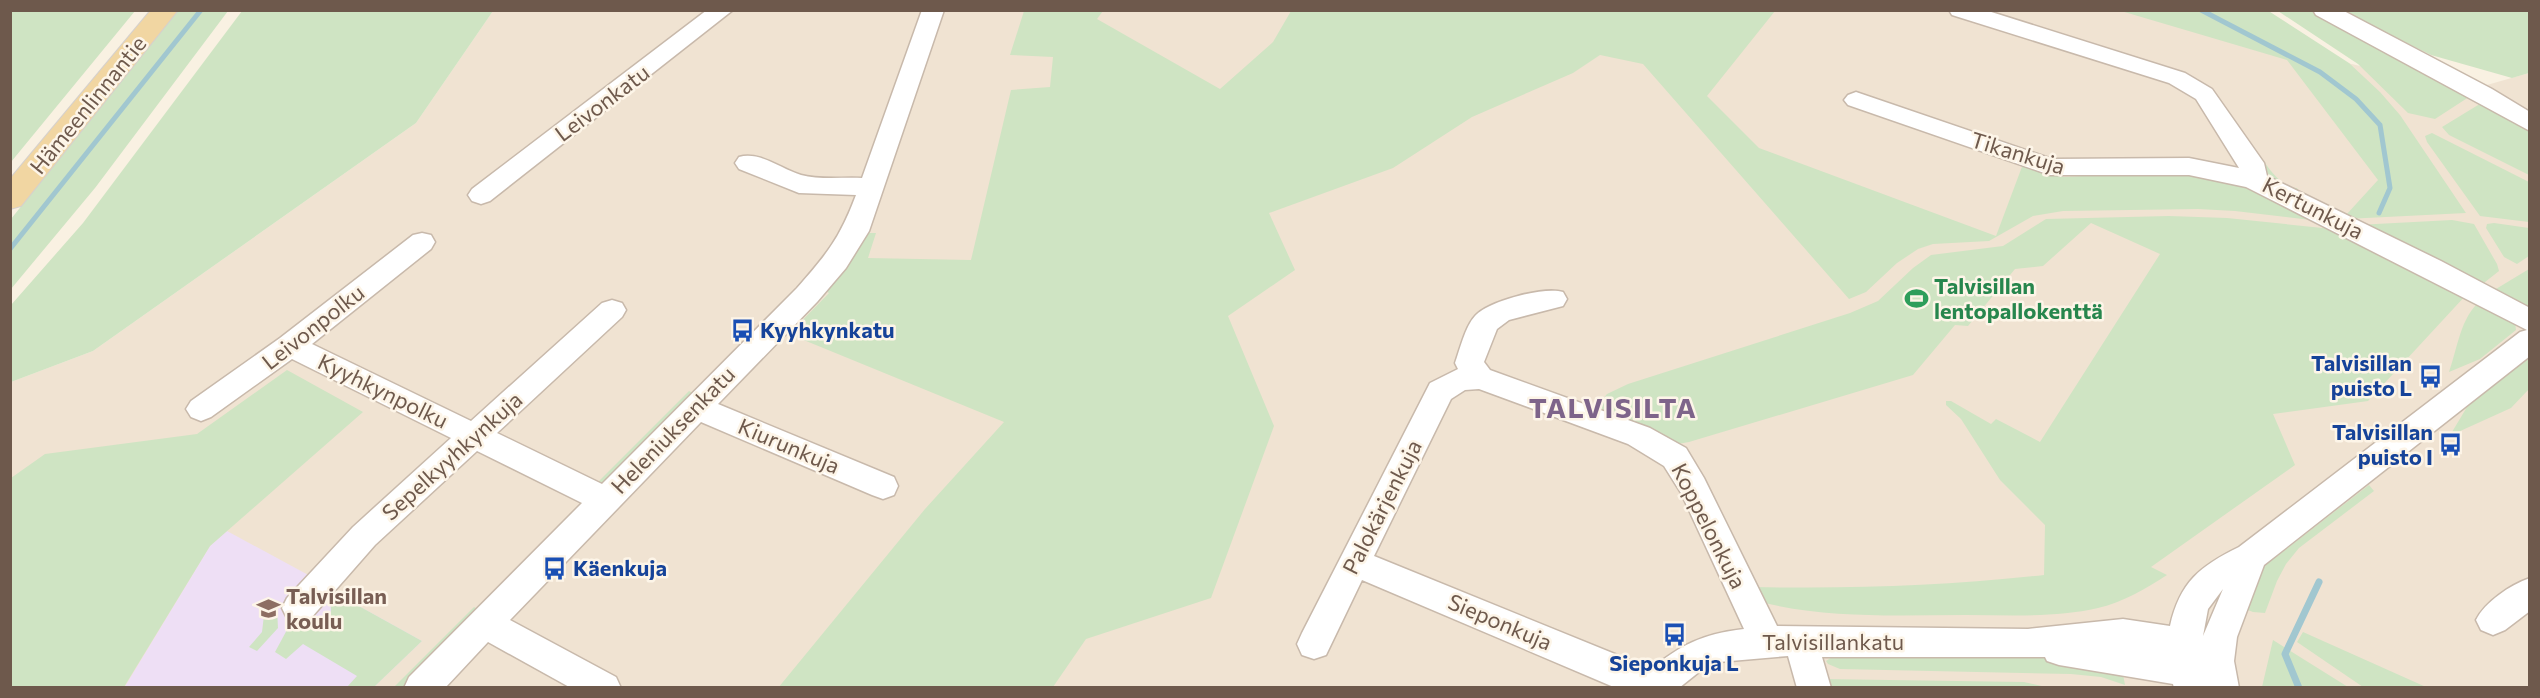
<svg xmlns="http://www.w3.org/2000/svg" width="2540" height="698" viewBox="0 0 2540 698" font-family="Commissioner,sans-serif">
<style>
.residential{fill:#f0e3d2}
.education{fill:#eedff5}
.green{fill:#cfe4c3}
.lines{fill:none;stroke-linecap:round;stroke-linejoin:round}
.stream-far1{stroke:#a1c7d0;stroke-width:5}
.stream{stroke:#a1c7d0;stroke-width:7}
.minor-casing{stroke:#c8b9ab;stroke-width:3}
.major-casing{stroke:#d6d1cd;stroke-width:2}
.minor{fill:#fff;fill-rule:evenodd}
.major{fill:#f1d6a2;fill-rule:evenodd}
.labels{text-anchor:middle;stroke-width:5;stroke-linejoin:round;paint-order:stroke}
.street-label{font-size:22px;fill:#6e594c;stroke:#fdf5e8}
.leisure-label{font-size:22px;font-weight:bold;fill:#27864d;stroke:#fdf5e8;text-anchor:start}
.transit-label{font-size:22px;font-weight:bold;fill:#164399;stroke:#fdf5e8;text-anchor:start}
.education-label{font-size:22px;font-weight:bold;fill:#785e54;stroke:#fdf5e8;text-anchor:start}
.district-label{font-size:28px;font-weight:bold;letter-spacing:1.5px;fill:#7e648a;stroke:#fdf5e8}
</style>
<rect width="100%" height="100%" fill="#f9f1e2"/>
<path class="residential" d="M2175,10L2220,33L2466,91L2529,73V687L11,688V382L93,351L416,123L493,11Z"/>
<path class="education" d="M227,531L312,577L330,590L422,641L374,687L124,688L210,546Z"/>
<path class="green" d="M2267,10L2349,63L2380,92L2400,115L2466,213L2346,219L2277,185L2256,158L2261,157C2269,169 2282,188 2297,188L2300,193L2346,215L2378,180L2287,60L2121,11Z
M10,11H135L11,162H10Z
M177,11H228L95,188L11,289V219Z
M242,11H493L416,123L93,351L11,382V305L83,223Z
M1024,11H1103L1097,19L1220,89L1273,42L1291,11H1775L1707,96L1759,148L1996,236L2023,164L2064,177L2170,171L2245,185L2327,222L2235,211L2198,209L2063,211L2033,216L1989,241L1933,244L1918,249L1897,263L1866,292L1849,299L1643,64L1600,55L1573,73L1472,117L1393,168L1269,213L1295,270L1228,316L1274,426L1211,598L1086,639L1053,687L778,688L925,509L1004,422L789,334L829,293L824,290L866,233H876L868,258L971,260L1011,90L1050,87L1053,57L1010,55Z
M2278,11H2312L2472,95L2435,119L2408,113L2358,64Z
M2342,11H2529V73L2512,78L2431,55Z
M2483,102L2529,130V175L2449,135L2442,127Z
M2432,133L2529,182V222L2480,216L2427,142L2425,136Z
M2169,216L2227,218L2342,230L2467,294L2368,401L2273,414L2295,465L2151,567L2167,575C2145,589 2124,602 2098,608C2055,618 2009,615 1966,615C1898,615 1826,619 1761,602L1753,587C1853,589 1944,586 2044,575L2045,525L2000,480L1961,419L1946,405V401H1951L1991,424L1996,419L2040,442L2160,254L2091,223L2043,266L2015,269L1968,326L1955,325L1913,375L1689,442L1678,444L1594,410L1607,394L1628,384L1850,313L1878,301L1913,268L1931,255L2003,246L2046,219Z
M2452,220L2474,224L2497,264L2499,271L2480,286L2357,225Z
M2494,223L2529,228V256L2517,264L2504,257L2486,228L2487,224Z
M2529,269V309L2491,292Z
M2481,300L2515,322L2516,330L2480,359L2449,372C2458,347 2460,318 2481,300Z
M2529,356V389L2511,408L2458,432H2452L2467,407Z
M287,370L363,412L210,546L124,687H11V478L45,454L197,434Z
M689,391L695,394L603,484L597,483Z
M2369,485L2374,491L2299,548L2286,564L2277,581L2265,613L2253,612L2240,607L2263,567Z
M330,590L422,641L374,687H347L357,676L303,644L286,659L275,652L288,628C314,633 344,624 325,592Z
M474,607L481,611L404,687L393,688Z
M271,609H277L278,628L257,651L249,647L262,632L264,615Z
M2303,632L2426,687H2363L2297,642Z
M2273,640L2348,687H2349H2262Z
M2036,656L2122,669L2125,685L2101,677L2071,674L1840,669L1828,664L1826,661L1832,657Z
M1822,679L2024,682L2046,687L1823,688Z"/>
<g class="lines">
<path class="stream-far1" d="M2201,10L2320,72L2356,99L2380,125L2390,188L2379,213
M10,249L201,10"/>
<path class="stream" d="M2299,688L2285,654L2319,582"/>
<defs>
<path id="minor" d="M707,10H733L490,201L481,204L472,201L468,195L472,189Z
M922,10H944L869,231L846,268L817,302L718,404L894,477L898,486L894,495L883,499L872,495L701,422L510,620L616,677L621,688H571L488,642L445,688H404L409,677L582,503L477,451L375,545L311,618L299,623L287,618L282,608L287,598L353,527L451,438L292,359L211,417L201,421L191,417L186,409L191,401L280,338L413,235L422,233L431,235L435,242L431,249L312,344L471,421L602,303L612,300L622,303L626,310L622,317L497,433L602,484L797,288C827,254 840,238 856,195L799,193L739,169L735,163L739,157C760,151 781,169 801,175C819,180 843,177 862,178Z
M1949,10H1985L2185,73L2212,89L2264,163L2267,176L2441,261L2530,308V356L2264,565L2237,637L2234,661L2239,688H2174L2173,684L2059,665L2047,661L2045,657H1822L1831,688H1797L1788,656L1719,662L1704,668L1679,688H1616L1362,580L1326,655L1314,659L1302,655L1297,644L1302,633L1430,383L1458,369L1455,363C1460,349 1465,327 1475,316C1488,301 1545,286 1563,292L1567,299L1563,306L1509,320L1497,329L1484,362L1490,370L1650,428L1686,448L1704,478L1777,626L2028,629L2123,619L2170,626C2180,582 2200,566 2239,547L2520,332L2527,330L2246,187L2189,175H2050L1848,105L1844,100L1848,95L1856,92L2052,159L2189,158L2239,168L2196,99L2169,83L1952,15ZM1479,389L1628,444L1664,466L1681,493L1744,629C1701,634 1681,645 1648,671L1637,663L1374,556L1451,399L1465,390ZM2223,589L2203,636L2208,609Z
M2313,10H2342L2492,89L2530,112V131L2316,15Z
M2530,578V611L2505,630L2493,635L2481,630L2476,620C2485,602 2510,585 2530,578Z"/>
<path id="major" d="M151,10H178L21,206L10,209V179Z"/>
</defs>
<use href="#minor" class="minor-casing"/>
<use href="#major" class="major-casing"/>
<use href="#minor" class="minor"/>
<use href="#major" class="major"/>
</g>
<defs>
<symbol id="stadium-bare" viewBox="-9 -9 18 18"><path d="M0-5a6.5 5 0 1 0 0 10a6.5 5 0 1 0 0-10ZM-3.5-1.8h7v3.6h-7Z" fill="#2e9e5b" stroke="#fdf5e8" stroke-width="2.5" paint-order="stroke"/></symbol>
<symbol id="bus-bare" viewBox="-9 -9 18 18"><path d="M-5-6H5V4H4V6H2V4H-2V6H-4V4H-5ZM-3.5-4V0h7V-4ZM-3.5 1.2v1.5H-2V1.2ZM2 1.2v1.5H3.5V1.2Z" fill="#1a4fb4" stroke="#fdf5e8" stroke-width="2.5" paint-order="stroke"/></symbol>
<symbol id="school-bare" viewBox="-9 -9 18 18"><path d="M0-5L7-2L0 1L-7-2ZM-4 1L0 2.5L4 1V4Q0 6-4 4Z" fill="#8d6e63" stroke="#fdf5e8" stroke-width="2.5" paint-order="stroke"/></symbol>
</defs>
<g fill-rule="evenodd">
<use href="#stadium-bare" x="1900" y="282" width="33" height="33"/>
<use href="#bus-bare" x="726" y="314" width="33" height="33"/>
<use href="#bus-bare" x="2414" y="360" width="33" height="33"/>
<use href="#bus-bare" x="2434" y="428" width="33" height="33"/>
<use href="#bus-bare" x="538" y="552" width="33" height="33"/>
<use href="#school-bare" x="252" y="592" width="33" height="33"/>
<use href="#bus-bare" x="1658" y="618" width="33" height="33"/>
</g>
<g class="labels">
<g class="street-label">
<text transform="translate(602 103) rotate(-37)" y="8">Leivonkatu</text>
<text transform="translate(88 105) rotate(-51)" y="8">Hämeenlinnantie</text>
<text transform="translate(2018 153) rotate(17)" y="8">Tikankuja</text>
<text transform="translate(2313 208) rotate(27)" y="8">Kertunkuja</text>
<text transform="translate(313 327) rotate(-38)" y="8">Leivonpolku</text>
<text transform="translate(383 391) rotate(26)" y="8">Kyyhkynpolku</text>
<text transform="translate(673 430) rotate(-46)" y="8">Heleniuksenkatu</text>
<text transform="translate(789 446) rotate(23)" y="8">Kiurunkuja</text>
<text transform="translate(452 456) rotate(-42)" y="8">Sepelkyyhkynkuja</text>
<text transform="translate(1382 507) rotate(-63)" y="8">Palokärjenkuja</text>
<text transform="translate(1709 526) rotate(63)" y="8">Koppelonkuja</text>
<text transform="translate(1500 622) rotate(23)" y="8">Sieponkuja</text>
<text x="1833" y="650">Talvisillankatu</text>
</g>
<g class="leisure-label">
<text x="1934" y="294">Talvisillan<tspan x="1934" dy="25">lentopallokenttä</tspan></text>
</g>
<g class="transit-label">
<text x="760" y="338">Kyyhkynkatu</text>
<text x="2412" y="371" text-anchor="end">Talvisillan<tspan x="2412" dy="25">puisto L</tspan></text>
<text x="2433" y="440" text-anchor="end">Talvisillan<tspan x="2433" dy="25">puisto I</tspan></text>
<text x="573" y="576">Käenkuja</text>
<text x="1674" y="671" text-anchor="middle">Sieponkuja L</text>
</g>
<g class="education-label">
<text x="286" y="604">Talvisillan<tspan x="286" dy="25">koulu</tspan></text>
</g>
<g class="district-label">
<text x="1613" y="418">TALVISILTA</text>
</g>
</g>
<rect width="2540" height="698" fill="none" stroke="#6e594c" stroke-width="24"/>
</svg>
